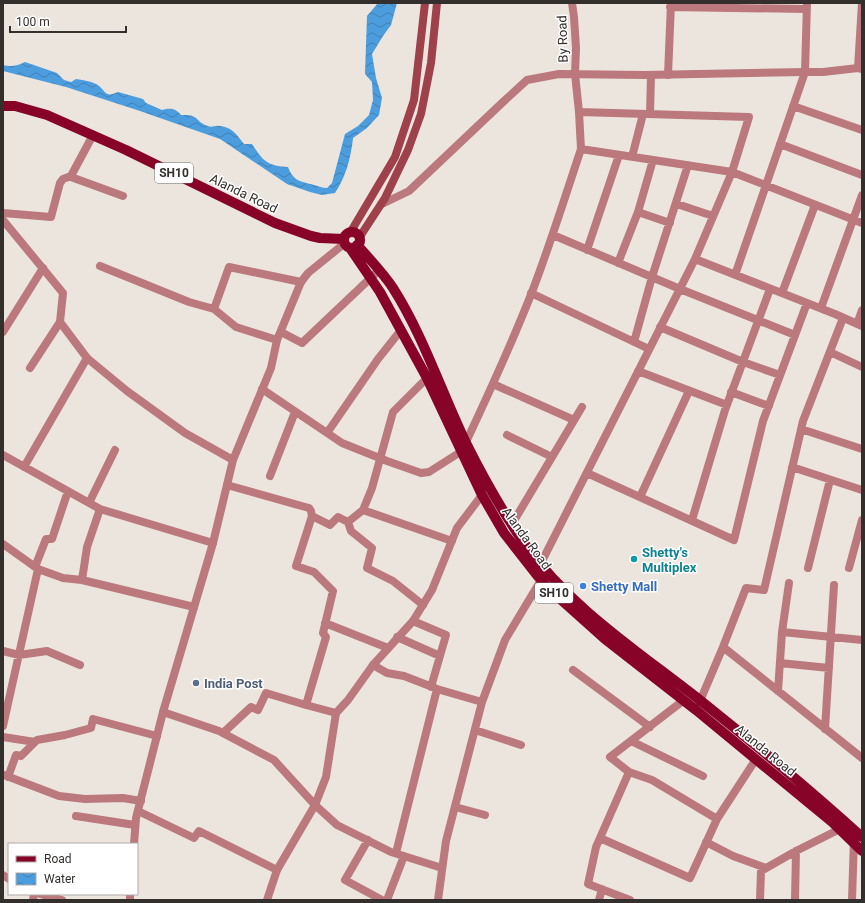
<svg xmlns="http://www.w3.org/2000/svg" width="865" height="903" viewBox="0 0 865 903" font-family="Roboto,sans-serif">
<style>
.water{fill:url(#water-waves)}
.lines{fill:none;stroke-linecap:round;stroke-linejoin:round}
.minor{stroke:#bb797d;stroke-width:8}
.tertiary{stroke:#bb797d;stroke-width:8}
.secondary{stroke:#9f414b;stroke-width:8}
.primary{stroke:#870328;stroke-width:10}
.culture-dot{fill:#0f9aa8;stroke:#fff;stroke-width:1.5}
.shop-dot{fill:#3f7fe0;stroke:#fff;stroke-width:1.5}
.service-dot{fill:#5c6f8a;stroke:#fff;stroke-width:1.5}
.labels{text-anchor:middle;stroke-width:3;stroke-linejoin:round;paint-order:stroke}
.shield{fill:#fff;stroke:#706d6b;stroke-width:1}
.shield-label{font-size:12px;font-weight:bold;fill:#322f2c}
.street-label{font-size:13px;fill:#322f2c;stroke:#fff}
.culture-label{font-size:13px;font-weight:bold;fill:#0d838f;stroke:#fff;text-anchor:start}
.shop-label{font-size:13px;font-weight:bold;fill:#366cbe;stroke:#fff;text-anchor:start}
.service-label{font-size:13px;font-weight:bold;fill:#4e5e75;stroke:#fff;text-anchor:start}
</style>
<defs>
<pattern id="water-waves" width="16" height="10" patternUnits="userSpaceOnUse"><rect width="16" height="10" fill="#4c9dde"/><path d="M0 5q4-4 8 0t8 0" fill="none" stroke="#4080b4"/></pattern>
</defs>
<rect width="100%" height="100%" fill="#ece5de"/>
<path class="water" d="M378,3H397L391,25L383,36L372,54L376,78L382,98L379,115L367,128L353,138C351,157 346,177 335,193L322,195L310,192L287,184L220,139L140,111L66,87L3,71V65C12,67 17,66 25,62L57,73L64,80L71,82L76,79C82,80 90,81 96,84C106,89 103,99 118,92L143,99L146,103L162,110C170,108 175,108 181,115C200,114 194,121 208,126C212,128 215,125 220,126C232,127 237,135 244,144H252C263,161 267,166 288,167C294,182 300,181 314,185C319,186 322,188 327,188L332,183L345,134L358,126L369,115L373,100L372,82L365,74L367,16Z"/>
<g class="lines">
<path class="minor" d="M572,3L574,17L576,48L575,74L579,112L749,117L732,172L695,259L835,314L862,326
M670,7L806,9
M668,75L671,3
M793,106L862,130
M579,112L581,149
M650,114L651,75
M780,144L862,175
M632,157L643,114
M653,160L638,212L670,223
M71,177L123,196
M677,204L713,216
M3,213L51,217L60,183L63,179L71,176L93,135
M553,235L680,289L795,335
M587,250L619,155
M618,263L638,212
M100,266L189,302L214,309L236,327L277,340
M735,275L805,72L807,3
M531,293L649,349
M782,293L815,205
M821,308L862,195
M214,309L229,267L301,282
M857,324L862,310
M660,327L743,362L780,375
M3,332L43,268
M281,332L302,343L379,270
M634,342L652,277L688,165
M830,352L862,367
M30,368L60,322
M638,371L727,405
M493,384L574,420
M262,389L342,443L387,461L421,473L429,472L462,451
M731,392L769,406
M801,429L862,449
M327,433L378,359L401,330
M507,435L552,457
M466,442C489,393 512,343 532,292C550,245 565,197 581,149L732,172L862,223
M3,455L100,509L213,543
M24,467L87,358
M792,467L862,490
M587,473L734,540L763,421L807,303
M270,476L295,412
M227,485L309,508L311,511L312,516
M640,497L689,391
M89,503L115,450
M363,510L452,541
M692,520L725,410L770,289
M512,524L582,407
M3,544L38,569L3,726
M35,567L46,539H52L68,491
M808,568L830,480
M849,568L862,520
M38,569L63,578L82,580L87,547L100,509
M538,569L695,259
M82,580L194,607
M423,605L393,581L367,568L372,548L351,531L348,522L363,510L372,488L393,412L427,378
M413,621L446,635L431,687
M325,623L388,648
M782,632L789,583
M397,637L440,656
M723,647L746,588L764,590L803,421L843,318
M3,651L19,655L47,651L80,665
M780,663L829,668
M373,665L387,673L404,676L435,688
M573,670L650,727
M778,691L782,632L862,640
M700,701L723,647L862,758
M163,712L219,731L274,760L315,805L337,825L391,852L442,868
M336,713L306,705L326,637L323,633L333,591L314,572L296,566L312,516L330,525L338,517L348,522
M825,729L834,585
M475,730L521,745
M223,733L251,707L258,710L266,693L306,705
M3,737L35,742
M631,741L703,776
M629,772L652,780L717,819
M4,775L59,796L85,799L123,798L141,801
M8,777L16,755L21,756L37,740L65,735L91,728L93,719L157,736
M455,807L485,815
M138,811L194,838L199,831L277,870
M76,816L135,825
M600,838L690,878L717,819L756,759
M368,840L345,880L382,900
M706,842L733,856L766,868
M396,853L437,689L482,702
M33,900L34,894
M387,900L404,856
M438,900L446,841L482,702L505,640L544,575
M599,900L602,889
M630,900L588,884L596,847L629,772L610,757L684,700
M760,900L761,871L796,851L840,829
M795,900L796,851
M852,900L854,839"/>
<path class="tertiary" d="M858,68L862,3
M382,204L409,191L503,102L527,80L559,74L644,75L805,72H823L858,68L862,69
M3,220L63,293L60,322L87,358L127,391L185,433L233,460
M134,844L136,818L163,712L213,543L233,460L271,368L277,340L301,282L308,273L345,243
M3,875L9,879
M40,894L62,900
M130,894V900
M267,900L277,870L315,805L326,777L336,713L348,700L373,665L413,621L432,590L457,528L482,495"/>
<path class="secondary" d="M350,233L395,157L414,100L425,3
M359,238L385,198L408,150L421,114L431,63L437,3"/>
<path class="primary" d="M3,106H15L47,115L126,150L275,223L311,236L320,238L344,239
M344 240a8 8 0 1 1 16 0a8 8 0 1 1-16 0Z
M357,245C370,259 383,273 393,288C424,337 441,391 466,443C483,477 502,511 524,543C570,608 639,652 701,701C756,745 810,790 862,837
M350,248L380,292L427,378L482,495L504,533L536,574L548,588L605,639L696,710L832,822L862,851"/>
</g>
<circle class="culture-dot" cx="634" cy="559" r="4"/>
<circle class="shop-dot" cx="583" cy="586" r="4"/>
<circle class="service-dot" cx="196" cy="683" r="4"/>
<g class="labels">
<g class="shield">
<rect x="155" y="163" width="38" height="20" rx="3"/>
<rect x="535" y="583" width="38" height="20" rx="3"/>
</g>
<g class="shield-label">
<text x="174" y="177">SH10</text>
<text x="554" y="597">SH10</text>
</g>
<g class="street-label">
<text transform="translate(562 39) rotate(-92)" y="5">By Road</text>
<text transform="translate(244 193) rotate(26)" y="5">Alanda Road</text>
<text transform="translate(527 538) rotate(54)" y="5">Alanda Road</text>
<text transform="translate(766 750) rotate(39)" y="5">Alanda Road</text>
</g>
<g class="culture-label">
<text x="642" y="557">Shetty's<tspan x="642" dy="15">Multiplex</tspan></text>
</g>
<g class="shop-label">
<text x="591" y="591">Shetty Mall</text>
</g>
<g class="service-label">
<text x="204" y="688">India Post</text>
</g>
</g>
<rect width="865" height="903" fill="none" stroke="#322f2c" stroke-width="8"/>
<rect x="8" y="843" width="130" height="52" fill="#ffffff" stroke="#adacab"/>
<rect x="16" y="856" width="20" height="6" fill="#870328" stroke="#adacab"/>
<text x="44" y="863" font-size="12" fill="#322f2c">Road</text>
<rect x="16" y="873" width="20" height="12" fill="url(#water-waves)" stroke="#adacab"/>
<text x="44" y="883" font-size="12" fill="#322f2c">Water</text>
<path d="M10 26v6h116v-6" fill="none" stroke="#322f2c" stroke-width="2"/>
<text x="16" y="26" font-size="12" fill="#322f2c" stroke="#ffffff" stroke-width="3" paint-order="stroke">100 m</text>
</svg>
